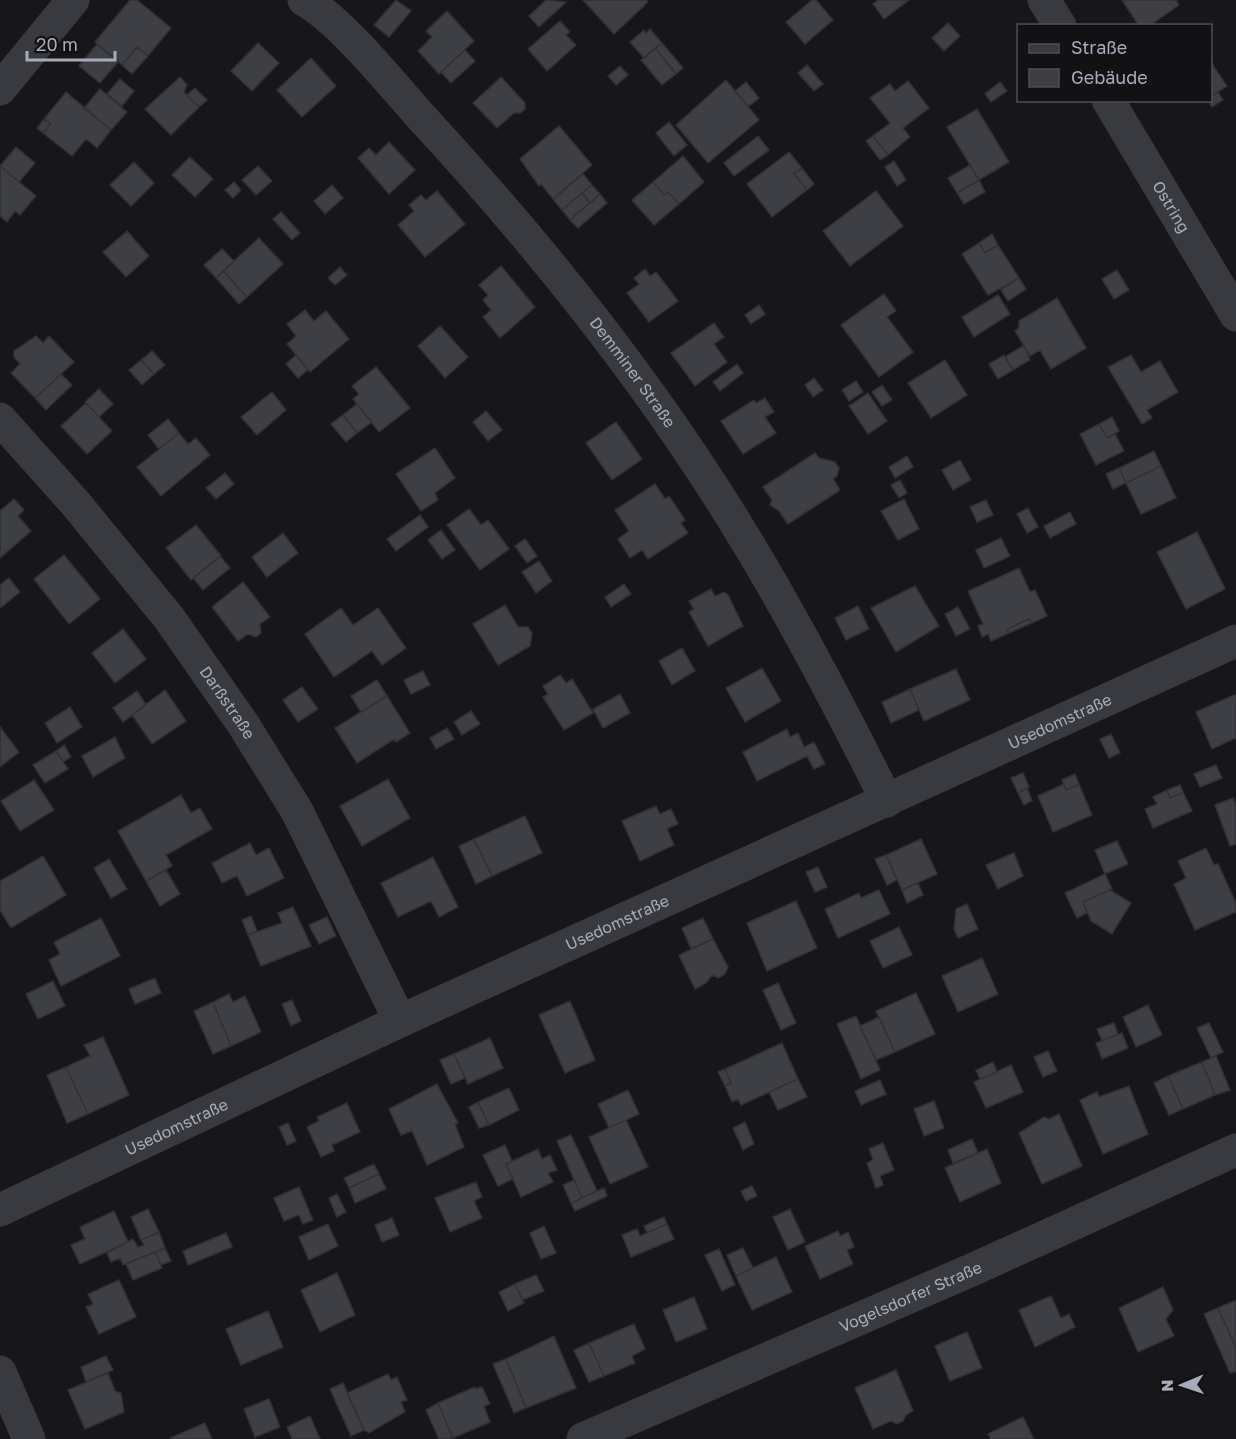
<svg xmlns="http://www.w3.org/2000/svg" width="1236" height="1439" viewBox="0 0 1236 1439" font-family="'Golos Text',sans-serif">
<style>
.building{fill:#3e3f44;stroke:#313135;stroke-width:1.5}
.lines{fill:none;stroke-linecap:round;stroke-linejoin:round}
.minor{stroke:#393a40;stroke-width:33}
.labels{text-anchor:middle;stroke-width:6;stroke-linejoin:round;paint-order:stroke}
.street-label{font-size:16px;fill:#a8abba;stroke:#121214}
</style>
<rect width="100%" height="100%" fill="#171719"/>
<path class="building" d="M130,0H137L171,28L148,56L137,47L122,65L95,42Z
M396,0L411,11L389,37L374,25Z
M546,0L566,2L539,27L529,16Z
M583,0H646L648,2L614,34Z
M812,0H816L833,20L805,44L786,22Z
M878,0H909L884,19L873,4Z
M1122,0H1176L1179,5L1149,26H1139Z
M447,11L474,41L439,74L418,51L432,37L426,31Z
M560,21L570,32L566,35L576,45L547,71L528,49Z
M948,23L960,36L944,51L932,38Z
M650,29L662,43L644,58L630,42L644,30L646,33Z
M258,43L279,63L252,91L231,71Z
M662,43L683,68L676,74L655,48Z
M97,44L118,62L100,83L79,66Z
M137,47L148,56L132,74L122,65Z
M655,48L676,74L662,85L641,60Z
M465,50L475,61L451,83L441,72Z
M311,58L336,86L302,117L277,90Z
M1210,61L1227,86L1210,97Z
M807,65L823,84L814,91L798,73Z
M620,66L628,75L616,85L608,76Z
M180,77L187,85L184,92L199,107L171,135L145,109Z
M501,77L525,103V109L520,113H514L497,128L473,103Z
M120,79L134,91L122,106L107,94Z
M726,80L759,120L708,163L676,125Z
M908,81L929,108L903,128L910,137L888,155L873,136L890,123L870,98L890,84L895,91Z
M746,82L759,98L748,107L735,91Z
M1000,82L1007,91L991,102L985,94Z
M195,88L207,100L199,107L187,95Z
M100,89L127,112L111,130L84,108Z
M66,92L111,130L97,148L86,139L72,156L43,133L51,124L44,119Z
M1218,92L1223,100L1212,107L1208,100Z
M977,109L1009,162L979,180L947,127Z
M44,119L51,124L43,133L37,128Z
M669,122L687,145L674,156L656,133Z
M559,126L592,165L553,199L541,184L539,186L520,159Z
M758,136L769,150L734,176L724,163Z
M873,136L888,155L880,160L866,141Z
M389,142L415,170L389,194L358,158L369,148L376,155Z
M16,147L35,163L19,182L0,166Z
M789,152L802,168L794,174L807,190L772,217L747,184Z
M683,156L704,182L679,204L668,192L664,195L653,182Z
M190,157L213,179L195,197L172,175Z
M894,161L906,180L897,186L885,167Z
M134,162L154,183L131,206L110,185Z
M970,165L979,180L957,193L948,178Z
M0,166L36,196L20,215L15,211L7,222L0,216Z
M258,166L272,181L256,195L242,180Z
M802,168L814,184L807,190L794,174Z
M583,174L592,185L562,210L553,199Z
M979,180L985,192L964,204L957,193Z
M234,182L241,190L233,198L225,190Z
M653,182L664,195L668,192L679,204L654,225L632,200Z
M332,185L343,198L325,214L314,201Z
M592,185L600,194L590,203L582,193Z
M437,191L465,224L425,257L398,225L414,211L409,205L421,195L426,200Z
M876,191L903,226L850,266L823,231Z
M582,193L590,203L570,220L562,210Z
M600,194L607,203L578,228L570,220Z
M281,212L300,233L292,240L273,219Z
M127,231L149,256L126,277L103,252Z
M992,234L998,245L985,253L979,243Z
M259,238L283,264L247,297L223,271Z
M979,243L985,253L998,245L1019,278L988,295L962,254Z
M222,249L234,261L216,278L204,265Z
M501,266L535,307L500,338L483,317L491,310L483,300L488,295L479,285Z
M340,267L347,275L335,285L328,278Z
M645,269L650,276L656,272L678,301L649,322L627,293L639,284L634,278Z
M1117,270L1129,290L1114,299L1102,279Z
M223,271L247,297L239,304L216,278Z
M1019,278L1026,289L1008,301L1001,290Z
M884,294L896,311L887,317L913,352L879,377L841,325Z
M998,295L1010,314L974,337L962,317Z
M1057,298L1086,348L1051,369L1040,350L1030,356L1015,331L1019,328V321Z
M759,305L765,314L751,324L745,315Z
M305,310L314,321L326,311L349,339L310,372L287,344L296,336L287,324Z
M714,323L724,337L714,344L727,362L695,386L671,353Z
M440,326L468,357L445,378L418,346Z
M36,336L43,343L49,336L74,362L35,398L11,373L20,364L14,357V351Z
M1024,345L1030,360L1013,370L1005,357Z
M152,351L165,365L154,374L141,360Z
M296,355L308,370L298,378L286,364Z
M1004,355L1013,370L998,379L989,364Z
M1131,355L1141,372L1160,361L1178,392L1147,410L1152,418L1142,424L1108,367Z
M141,360L154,374L142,385L129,370Z
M945,360L967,395L931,418L908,383Z
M737,364L743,373L720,391L713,382Z
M376,367L410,408L379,432L353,399L359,394L352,386Z
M61,374L72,385L46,410L35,398Z
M814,378L823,390L813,397L805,385Z
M856,381L863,392L849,401L842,390Z
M882,385L892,400L882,406L872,392Z
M99,389L113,404L99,417L85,402Z
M272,392L286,410L257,435L241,417Z
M868,393L887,421L868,434L849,406Z
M765,398L774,412L765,417L776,433L743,454L721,421L754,400L756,403Z
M86,403L112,431L87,454L61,426Z
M357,404L372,422L357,433L343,415Z
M486,411L502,430L488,441L473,422Z
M343,415L357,433L346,442L331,424Z
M1112,417L1119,431L1107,438L1099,424Z
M168,419L179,433L159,449L148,435Z
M616,422L642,459L612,480L586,443Z
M1099,424L1107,438L1115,434L1124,451L1096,465L1080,434Z
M179,433L188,444L196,438L210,455L161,496L137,467Z
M435,448L455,478L435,493L438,500L421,511L396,474Z
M1154,451L1161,466L1126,483L1119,468Z
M815,453L819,458L835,462L839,468L837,476L833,479L840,490L788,524L779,511L770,505L772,500L763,487Z
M907,456L913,467L895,478L889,467Z
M960,460L971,480L953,490L942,470Z
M1161,466L1176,498L1141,514L1126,483Z
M1119,468L1126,483L1113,489L1106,474Z
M225,473L234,484L216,499L206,488Z
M900,480L907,493L899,498L891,485Z
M655,484L665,499L669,496L685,520L681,523L688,533L648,559L642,550L630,558L618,539L629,531L615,510Z
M14,499L24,510L18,516L31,531L0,558V511Z
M904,499L919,529L898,540L881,511Z
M986,500L993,515L977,522L970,507Z
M1028,508L1038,527L1027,533L1017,514Z
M469,509L481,525L488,520L509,549L480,570L447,525Z
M1070,512L1076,524L1050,538L1044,526Z
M420,515L428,527L396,551L387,539Z
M196,525L221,556L191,580L166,548Z
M441,530L455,550L442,559L428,540Z
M1197,532L1225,589L1186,609L1157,552Z
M283,533L298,553L267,577L252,557Z
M1001,538L1010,556L984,568L976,550Z
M525,539L537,556L527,563L515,546Z
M64,555L100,599L69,624L34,579Z
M220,556L230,568L203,590L193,578Z
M539,561L552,581L536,593L522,572Z
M1019,568L1030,592L1035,590L1047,616L1032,623L1029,619L1007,629L1009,633L991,641L988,634L982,637L978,626L983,624L968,591Z
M9,578L20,592L0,608V585Z
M243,582L270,617L260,624L261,633L256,637L248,634L238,641L212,607Z
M624,584L631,594L611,607L605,597Z
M915,586L939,626L896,652L871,608Z
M711,589L715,596L724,592L728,595L743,626L708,646L689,612L694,609L689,601Z
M505,605L518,627H528L532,633L530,646L498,665L473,624Z
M858,606L869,629L846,640L835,618Z
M958,607L970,629L956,636L945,614Z
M341,608L353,625L378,608L406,648L382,665L372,651L334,677L305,634Z
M1029,619L1032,623L1009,633L1007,629Z
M123,629L146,659L115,683L92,653Z
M682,648L695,671L672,685L659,661Z
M762,668L781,701L745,722L726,688Z
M956,669L970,700L924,721L910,689Z
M423,671L430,685L411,694L404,680Z
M560,675L566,683L572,679L593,713L564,730L543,697L548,694L543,686Z
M377,680L387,696L361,712L351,696Z
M302,687L318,709L298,722L283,700Z
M910,689L919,710L891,723L882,702Z
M165,690L186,721L152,744L132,715Z
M137,691L146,705L123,722L113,708Z
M620,694L630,713L603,728L593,709Z
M1236,694V738L1212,749L1196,712Z
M387,696L410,733L396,742L394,739L357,763L335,728Z
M70,707L82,727L57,743L45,723Z
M471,711L480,724L462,735L454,722Z
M0,727L19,752L0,767Z
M447,728L454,739L436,749L430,738Z
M787,729L790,737L798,733L804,747L814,742L825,764L814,769L807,756L757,781L743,752Z
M1111,734L1120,753L1109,758L1100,739Z
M115,737L125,758L93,777L82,756Z
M64,745L71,757L63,762L56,751Z
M56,751L68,769L45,783L33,765Z
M1216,765L1222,778L1200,787L1194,774Z
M1023,773L1029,787L1018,793L1011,778Z
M1075,774L1079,784L1066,790L1062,780Z
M388,779L410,818L362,846L340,806Z
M34,780L54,810L20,831L1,801Z
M1064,784L1066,790L1079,784L1092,815L1053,832L1038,796Z
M1180,785L1183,792L1170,798L1167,790Z
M1027,788L1032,801L1024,805L1018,793Z
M1167,790L1170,798L1183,792L1192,811L1153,828L1145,809L1157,804L1153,797Z
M181,795L191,813L200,808L212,829L166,855L172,866L146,881L118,831Z
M1233,798L1236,805V844L1230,846L1215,805Z
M656,806L660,814L671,809L678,824L667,829L674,845L640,861L622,821Z
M525,816L542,853L492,876L474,839Z
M474,839L492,876L476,884L459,846Z
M921,839L937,874L902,890L886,855Z
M1117,841L1128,864L1105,874L1095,850Z
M250,843L256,855L269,848L284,878L247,896L237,876L222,883L212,863Z
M1206,848L1214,865L1218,864L1236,903V912L1195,930L1174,884L1186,878L1178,861Z
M1014,853L1023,876L998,889L986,865Z
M886,855L897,880L887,885L875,859Z
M43,856L66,895L11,928L0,910V881Z
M433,857L458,907L439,917L431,901L398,917L381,883Z
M109,859L127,889L111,898L94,868Z
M818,867L827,887L815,892L806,872Z
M166,870L180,894L160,906L146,881Z
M1105,874L1112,889L1083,902L1087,913L1077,918L1065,893Z
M918,883L923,895L907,903L902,890Z
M879,890L890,914L838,938L825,909L859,893L861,898Z
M1110,890L1131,903L1112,934L1091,921L1083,902Z
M796,901L817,948L767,971L747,923Z
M967,904L978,929L958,938L954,929L956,909Z
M293,907L311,946L261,966L248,935L282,923L278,913Z
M251,916L257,931L248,935L242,920Z
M327,917L336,936L319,944L309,925Z
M101,918L120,956L61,986L49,960L60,954L54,942Z
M703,918L713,939L691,949L682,928Z
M899,927L912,955L883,968L870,941Z
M713,939L728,967L725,974L718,978L712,975L706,983L695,989L679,955Z
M982,958L998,994L958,1012L942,976Z
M155,978L161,993L135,1004L129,989Z
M53,981L65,1006L38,1019L26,994Z
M778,983L796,1023L781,1030L763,990Z
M916,993L935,1034L895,1052L876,1011Z
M229,994L233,1002L245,996L261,1032L231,1046L213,1002Z
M292,1000L301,1021L291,1026L282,1004Z
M570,1001L595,1060L565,1073L539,1015Z
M213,1002L231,1046L213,1054L194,1011Z
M1148,1005L1162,1035L1136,1047L1123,1017Z
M856,1016L880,1070L861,1079L837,1024Z
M879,1017L895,1052L876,1060L860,1026Z
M1114,1023L1118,1034L1102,1041L1097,1029Z
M1209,1023L1223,1052L1211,1058L1197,1028Z
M1122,1033L1128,1048L1102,1059L1096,1043Z
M103,1037L129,1095L88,1114L66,1067L90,1056L84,1045Z
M490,1038L503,1068L468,1084L454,1054Z
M782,1043L798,1079L741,1105L738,1099L732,1102L725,1086L731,1083L725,1069Z
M1048,1051L1057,1071L1043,1077L1034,1057Z
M454,1054L465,1078L451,1084L440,1060Z
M1216,1056L1230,1090L1215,1095L1202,1062Z
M993,1062L997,1072L980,1079L976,1070Z
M1202,1062L1215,1095L1183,1109L1168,1076Z
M1011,1065L1023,1092L986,1108L974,1082Z
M66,1067L88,1114L67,1123L47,1075Z
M725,1069L731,1083L725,1086L718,1072Z
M1168,1076L1183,1109L1169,1115L1154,1083Z
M798,1079L807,1097L778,1110L769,1092Z
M880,1080L886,1094L861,1105L855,1091Z
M437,1084L458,1123L455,1124L464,1147L427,1165L412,1131L401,1135L389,1109Z
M1129,1086L1148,1134L1103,1154L1080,1100L1097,1092L1099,1097Z
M509,1088L519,1110L489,1125L478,1102Z
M628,1090L639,1114L609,1128L598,1104Z
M934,1101L944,1128L924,1136L914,1109Z
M478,1102L489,1125L479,1128L469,1107Z
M347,1103L360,1132L332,1145L334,1151L321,1157L307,1127L319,1121L317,1117Z
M1059,1114L1082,1166L1042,1184L1019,1133L1044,1117L1049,1119Z
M626,1120L648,1167L610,1184L589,1137Z
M745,1122L754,1144L743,1150L733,1128Z
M288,1123L296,1141L287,1145L279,1127Z
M571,1135L597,1191L582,1198L557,1141Z
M972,1139L978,1153L953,1163L948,1150Z
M883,1143L894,1170L880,1176L883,1185L876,1188L867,1163L873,1160L869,1149Z
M505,1145L512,1161L506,1164L513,1179L498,1186L483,1155Z
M538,1149L542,1159L550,1155L557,1170L548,1173L553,1182L521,1197L506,1164Z
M987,1149L1001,1183L960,1202L945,1168Z
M374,1164L379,1174L349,1188L344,1178Z
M379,1174L386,1189L355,1203L349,1188Z
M574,1180L582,1198L571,1203L563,1185Z
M476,1182L482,1197L474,1201L482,1218L450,1232L435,1198Z
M752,1186L757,1196L746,1201L741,1191Z
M299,1187L313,1220L303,1224L299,1215L284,1221L274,1198Z
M604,1188L607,1196L575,1211L571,1203Z
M337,1194L346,1212L337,1217L329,1198Z
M148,1209L159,1232L141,1240L131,1217Z
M790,1209L805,1242L788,1250L773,1217Z
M114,1211L128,1242L80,1264L71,1245L85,1239L80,1227Z
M664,1217L667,1224L647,1233L644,1226Z
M392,1218L399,1235L382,1242L375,1225Z
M328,1224L338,1246L309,1260L299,1237Z
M667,1224L674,1239L631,1257L622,1235L637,1229L640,1236Z
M544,1226L556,1253L541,1259L530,1233Z
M838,1231L840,1236L848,1232L854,1247L847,1250L853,1264L820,1279L805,1246Z
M159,1232L165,1248L123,1265L120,1258L111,1262L107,1253L133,1239L138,1247L144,1245L141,1240Z
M226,1233L232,1247L188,1265L183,1251Z
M165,1248L171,1261L161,1265L155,1252Z
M743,1248L753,1268L736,1276L727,1255Z
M719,1249L735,1285L722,1291L705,1255Z
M155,1252L162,1268L133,1280L126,1264Z
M776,1257L792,1292L752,1310L736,1276Z
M337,1273L355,1315L320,1332L301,1290Z
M536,1275L544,1291L522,1300L515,1284Z
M119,1280L136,1317L99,1334L86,1307L93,1304L88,1294Z
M515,1284L524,1303L508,1311L499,1292Z
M1163,1287L1173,1310L1166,1319L1174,1336L1138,1352L1119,1308Z
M1051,1296L1061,1318L1069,1314L1075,1327L1035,1347L1019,1310Z
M694,1297L707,1329L676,1342L663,1310Z
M1236,1300V1348L1218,1308Z
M1218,1308L1236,1348V1371L1230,1373L1204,1314Z
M268,1311L283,1347L241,1365L226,1329Z
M634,1324L645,1349L632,1356L635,1363L604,1376L589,1343Z
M967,1332L982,1368L950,1381L935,1346Z
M554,1336L576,1388L526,1408L506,1359Z
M589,1343L604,1376L589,1382L574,1350Z
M106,1356L113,1370L86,1382L81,1367Z
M506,1359L526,1408L514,1413L493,1364Z
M896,1370L913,1411L906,1415L903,1421L897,1424L891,1421L873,1429L855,1388Z
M108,1373L115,1391L121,1393L124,1412L85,1429L68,1390Z
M388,1374L391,1380L397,1377L407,1400L401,1402L405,1412L369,1433L364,1430L347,1393Z
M343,1383L364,1430L351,1436L330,1389Z
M475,1387V1389L482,1387L490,1404L484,1406L490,1422L453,1438L438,1403Z
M269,1399L280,1427L255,1437L244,1409Z
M438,1403L453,1438L439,1439L426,1410Z
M310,1416L320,1439H292L287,1427Z
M1023,1417L1034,1439H991L988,1434Z
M205,1423L212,1439H171L170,1438Z"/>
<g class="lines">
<g class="minor">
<path id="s1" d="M304,0C341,20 394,87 424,120C543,249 653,386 744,537C796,622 842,711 887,801"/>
<path d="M1044,0L1060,26"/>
<path d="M0,89L73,0"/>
<path id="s2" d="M1108,100L1236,315"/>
<path id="s3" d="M0,419L76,504L169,618L243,724L297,811L400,1021"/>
<path id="s4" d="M0,1210L400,1021L1236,641"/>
<path d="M0,1372L29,1439"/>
<path id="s5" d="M583,1439L976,1268L1236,1150"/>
</g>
</g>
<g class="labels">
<g class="street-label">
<text dy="6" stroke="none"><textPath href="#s2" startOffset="124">Ostring</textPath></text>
<text dy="6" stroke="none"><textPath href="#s1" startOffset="498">Demminer Straße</textPath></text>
<text dy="6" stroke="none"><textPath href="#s3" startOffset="364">Darßstraße</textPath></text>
<text dy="6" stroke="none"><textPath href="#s4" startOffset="1167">Usedomstraße</textPath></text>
<text dy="6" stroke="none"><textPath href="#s4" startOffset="681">Usedomstraße</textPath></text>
<text dy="6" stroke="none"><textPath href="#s4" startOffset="195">Usedomstraße</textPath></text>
<text dy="6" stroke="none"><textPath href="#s5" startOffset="357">Vogelsdorfer Straße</textPath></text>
</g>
</g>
<rect x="1017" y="24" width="195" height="78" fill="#121214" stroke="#4e4f56" stroke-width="1.5"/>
<rect x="1029" y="44" width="30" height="9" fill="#393a40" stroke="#4e4f56" stroke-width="1.5"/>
<text x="1071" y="54" font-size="18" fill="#a8abba">Straße</text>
<rect x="1029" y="69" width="30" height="18" fill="#3e3f44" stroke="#4e4f56" stroke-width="1.5"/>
<text x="1071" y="84" font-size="18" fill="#a8abba">Gebäude</text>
<g transform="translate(1182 1385) rotate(268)" stroke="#121214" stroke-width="4.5" paint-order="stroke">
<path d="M0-4.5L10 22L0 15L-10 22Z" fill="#a8abba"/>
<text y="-9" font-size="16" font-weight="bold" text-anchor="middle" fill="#a8abba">N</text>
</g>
<path d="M27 51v9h88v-9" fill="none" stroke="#a8abba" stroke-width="3"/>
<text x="36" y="51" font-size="18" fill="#a8abba" stroke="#121214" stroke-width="4.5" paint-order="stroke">20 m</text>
</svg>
